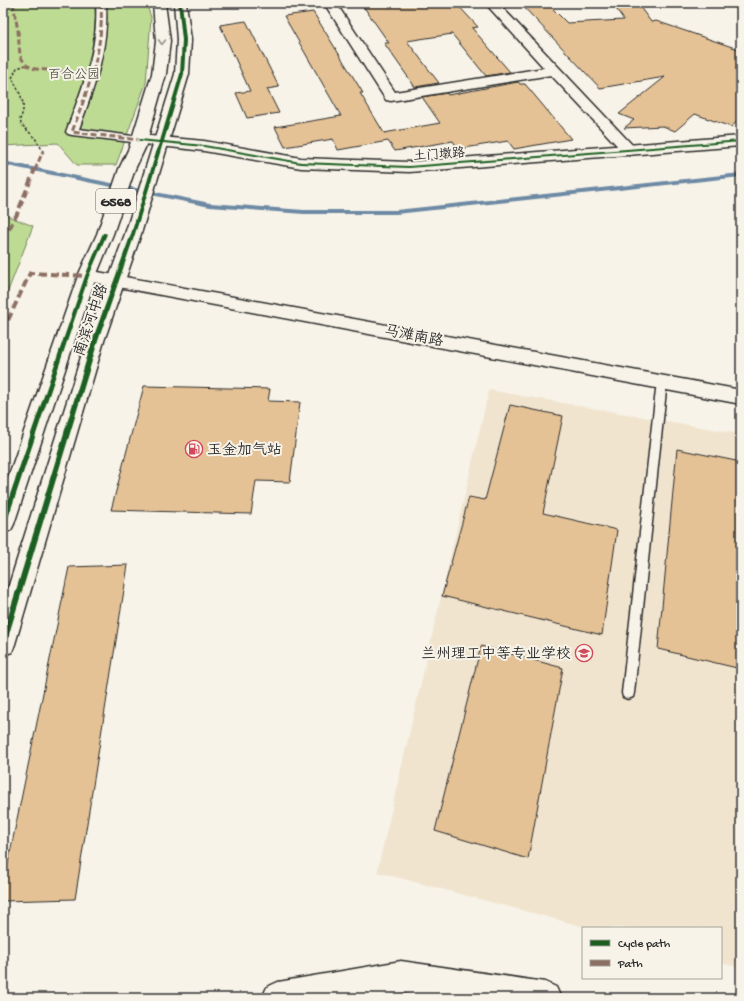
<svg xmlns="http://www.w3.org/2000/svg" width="744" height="1001" viewBox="0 0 744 1001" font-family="'Gochi Hand','LXGW WenKai TC',sans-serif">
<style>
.built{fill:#f1e4cf}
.green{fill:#bedb93;stroke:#74835f}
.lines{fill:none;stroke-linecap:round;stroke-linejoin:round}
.stream{fill:#6d89a4;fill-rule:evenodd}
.building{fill:#e4c296;stroke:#2b2b2b}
.service-casing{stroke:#2b2b2b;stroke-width:3}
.pedestrian-casing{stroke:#2b2b2b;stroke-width:3}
.minor-casing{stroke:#2b2b2b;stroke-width:3}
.tertiary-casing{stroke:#2b2b2b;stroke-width:3}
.secondary-casing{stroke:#2b2b2b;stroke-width:3}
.trunk-casing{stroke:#2b2b2b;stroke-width:3}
.path{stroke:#2b2b2b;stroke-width:1.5;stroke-dasharray:2.5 2;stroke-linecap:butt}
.service{fill:#f7f3e8;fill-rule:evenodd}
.pedestrian{fill:#f7f3e8;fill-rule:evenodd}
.minor{fill:#f7f3e8;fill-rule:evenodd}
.tertiary{fill:#f7f3e8;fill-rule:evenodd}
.secondary{fill:#f7f3e8;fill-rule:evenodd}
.trunk{fill:#f7f3e8;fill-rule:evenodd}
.quiet-far1{stroke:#8d6e63;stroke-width:3;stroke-dasharray:6 3;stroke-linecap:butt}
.quiet{stroke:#8d6e63;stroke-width:4;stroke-dasharray:8 4;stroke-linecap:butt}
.cycleway-casing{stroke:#f7f3e8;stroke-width:2}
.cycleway{fill:#1b5e20;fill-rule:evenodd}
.oneway{stroke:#918f8a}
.labels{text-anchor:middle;stroke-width:4;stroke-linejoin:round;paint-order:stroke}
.far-park-label{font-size:13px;fill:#505745;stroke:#f7f3e8}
.far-street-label{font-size:13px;fill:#2b2b2b;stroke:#f7f3e8}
.shield{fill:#f7f3e8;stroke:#686764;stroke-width:1}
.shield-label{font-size:14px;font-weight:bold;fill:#2b2b2b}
.street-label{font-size:15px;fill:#2b2b2b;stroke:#f7f3e8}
.poi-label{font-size:15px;fill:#2b2b2b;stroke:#f7f3e8;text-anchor:start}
</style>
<rect width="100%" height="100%" fill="#f7f3e8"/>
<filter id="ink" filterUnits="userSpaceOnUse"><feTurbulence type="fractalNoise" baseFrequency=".025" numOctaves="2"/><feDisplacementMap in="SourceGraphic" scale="8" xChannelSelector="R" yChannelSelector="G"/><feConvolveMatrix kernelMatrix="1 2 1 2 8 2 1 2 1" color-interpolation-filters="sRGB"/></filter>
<g filter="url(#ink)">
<path class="built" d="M489,390L741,434V968L721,963V928H589L377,872Z
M386,986L469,998H313Z"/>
<path class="green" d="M3,3H146L151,17L146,83L116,165H77L58,143L3,146Z
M3,214L33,226L3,304Z"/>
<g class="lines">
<path class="stream" d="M3,161L210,203L304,210H396L741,173V177L396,214H304L210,207L3,165Z"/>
</g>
<path class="building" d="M361,3H456L478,27L472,28L510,72L486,76L452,34L407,41L439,83L415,87L384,43H389Z
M520,3H547L567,23L624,20L612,3H637L651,22L656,21L741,50V118L731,127L695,114L675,131L663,126L624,128L634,120L619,114L665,77L600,88Z
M313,12L363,93H360L384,133L440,123L422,97L447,93L448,95L518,82L520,84H525L571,139L514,149L508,141L458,149L453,141L395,151L388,141L338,150L333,139L285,147L275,127L341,116L284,16Z
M246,21L279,87L267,89L279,113L247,118L236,93L250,91L220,25Z
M144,386L270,389L268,401L300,402L290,482L256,481L251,514L111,510Z
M510,405L563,416L543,513L617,530L602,635L442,596L469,497L485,500Z
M677,449L741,462L739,569H741V669L658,649Z
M128,565L75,899L3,901V887L69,567Z
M481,646L563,668L528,859L435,831Z"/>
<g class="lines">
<defs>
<path id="service" d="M662,378L667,381L634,693L633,697L628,699L623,697L622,693L657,381Z"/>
<path id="pedestrian" d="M96,3H106C109,48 94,88 79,129L140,137L144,138L146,140L144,142L140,143L72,135L68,134L66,132C82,89 99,49 96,3Z"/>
<path id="minor" d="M324,3H336L395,92L544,68L485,3H498L637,150L634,153L629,155L624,153L551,75L391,101L386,100Z
M401,961L545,982L556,987L561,998H438L401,993L370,998H262L267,987L278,982Z"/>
<path id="tertiary" d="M140,135L204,141L301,158L409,162L741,136V146L409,172L301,168L204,151L135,143L132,140L135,137Z"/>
<path id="secondary" d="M87,270L741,390V404L81,280L78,276L81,272Z"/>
<path id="trunk" d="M153,3H165L170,41L166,74L145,148L135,169L113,234L96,276L14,524L11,530L3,533V492L78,276L97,234L119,169L129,148L152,74L156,41Z
M174,3H186L191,40L189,74L141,234L104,341L15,644L12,652L3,655V604L86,341L125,234L175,74L177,40Z"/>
</defs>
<use href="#service" class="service-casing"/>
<use href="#pedestrian" class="pedestrian-casing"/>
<use href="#minor" class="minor-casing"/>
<use href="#tertiary" class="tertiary-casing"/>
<use href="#secondary" class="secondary-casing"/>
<use href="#trunk" class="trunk-casing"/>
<path class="path" d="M26,65L17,68L12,78C19,92 28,104 20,119L21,124L35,138L43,151"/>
<use href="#service" class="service"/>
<use href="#pedestrian" class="pedestrian"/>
<use href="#minor" class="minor"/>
<use href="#tertiary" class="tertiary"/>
<use href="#secondary" class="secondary"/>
<use href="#trunk" class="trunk"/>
<path class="quiet-far1" d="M13,3L18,31L20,56L26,65L35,69L92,74
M101,3C104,49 88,89 72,132L140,140
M35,170L43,151"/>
<path class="quiet" d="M3,240L17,214L35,169
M3,331L30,273L87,276"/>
<defs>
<path id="cycleway" d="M178,3H182L186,40L184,74L164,141L204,145L301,162L409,166L741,140V142L409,168L301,164L204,147L163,143L135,234L98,341L6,644L5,646L3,647V633L92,341L131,234L159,143L140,141L138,140L140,139L160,141L180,74L182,40Z
M103,233H105L107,234L89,276L6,524L5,526H3V515L85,276Z"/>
</defs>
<use href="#cycleway" class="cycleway-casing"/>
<use href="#cycleway" class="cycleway"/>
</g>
<defs><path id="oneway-chevron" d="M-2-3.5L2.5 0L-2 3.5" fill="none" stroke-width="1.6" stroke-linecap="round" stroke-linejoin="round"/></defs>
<use class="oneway" href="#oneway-chevron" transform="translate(162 42) rotate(91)"/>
</g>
<defs>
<symbol id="fuel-ring" viewBox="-11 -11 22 22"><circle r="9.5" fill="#f7f3e8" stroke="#d1495b" stroke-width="1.5"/><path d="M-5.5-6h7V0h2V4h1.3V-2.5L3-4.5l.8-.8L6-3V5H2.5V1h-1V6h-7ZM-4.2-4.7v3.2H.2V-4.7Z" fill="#d1495b"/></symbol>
<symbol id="university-ring" viewBox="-11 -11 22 22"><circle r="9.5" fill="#f7f3e8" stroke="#d1495b" stroke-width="1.5"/><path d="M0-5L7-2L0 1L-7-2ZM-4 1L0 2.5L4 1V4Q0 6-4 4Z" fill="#d1495b"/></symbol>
</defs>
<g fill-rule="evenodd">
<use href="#fuel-ring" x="184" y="439" width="20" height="20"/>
<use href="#university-ring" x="574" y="643" width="20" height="20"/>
</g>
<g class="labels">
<g class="far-park-label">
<text x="74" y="78">百合公园</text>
</g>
<g class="far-street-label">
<text transform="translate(439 153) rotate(-4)" y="5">土门墩路</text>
</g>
<rect class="shield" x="96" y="189" width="40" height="24" rx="3"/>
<g class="shield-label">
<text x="116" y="206">G568</text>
</g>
<g class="street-label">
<text transform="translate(90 320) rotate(-71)" y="5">南滨河中路</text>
<text transform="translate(414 335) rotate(11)" y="5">马滩南路</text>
</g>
<g class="poi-label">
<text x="207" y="454">玉金加气站</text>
<text x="571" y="658" text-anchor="end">兰州理工中等专业学校</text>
</g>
</g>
<rect width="744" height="1001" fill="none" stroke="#f7f3e8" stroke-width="16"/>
<rect x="8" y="8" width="728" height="985" fill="none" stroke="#2b2b2b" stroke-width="1.5" filter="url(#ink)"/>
<rect x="582" y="927" width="140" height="52" fill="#f7f3e8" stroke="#a5a39c"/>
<rect x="590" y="940" width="20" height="6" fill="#1b5e20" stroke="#a5a39c"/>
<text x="618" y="947" font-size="12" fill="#2b2b2b">Cycle path</text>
<rect x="590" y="960" width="20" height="6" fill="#8d6e63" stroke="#a5a39c"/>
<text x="618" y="967" font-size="12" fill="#2b2b2b">Path</text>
</svg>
